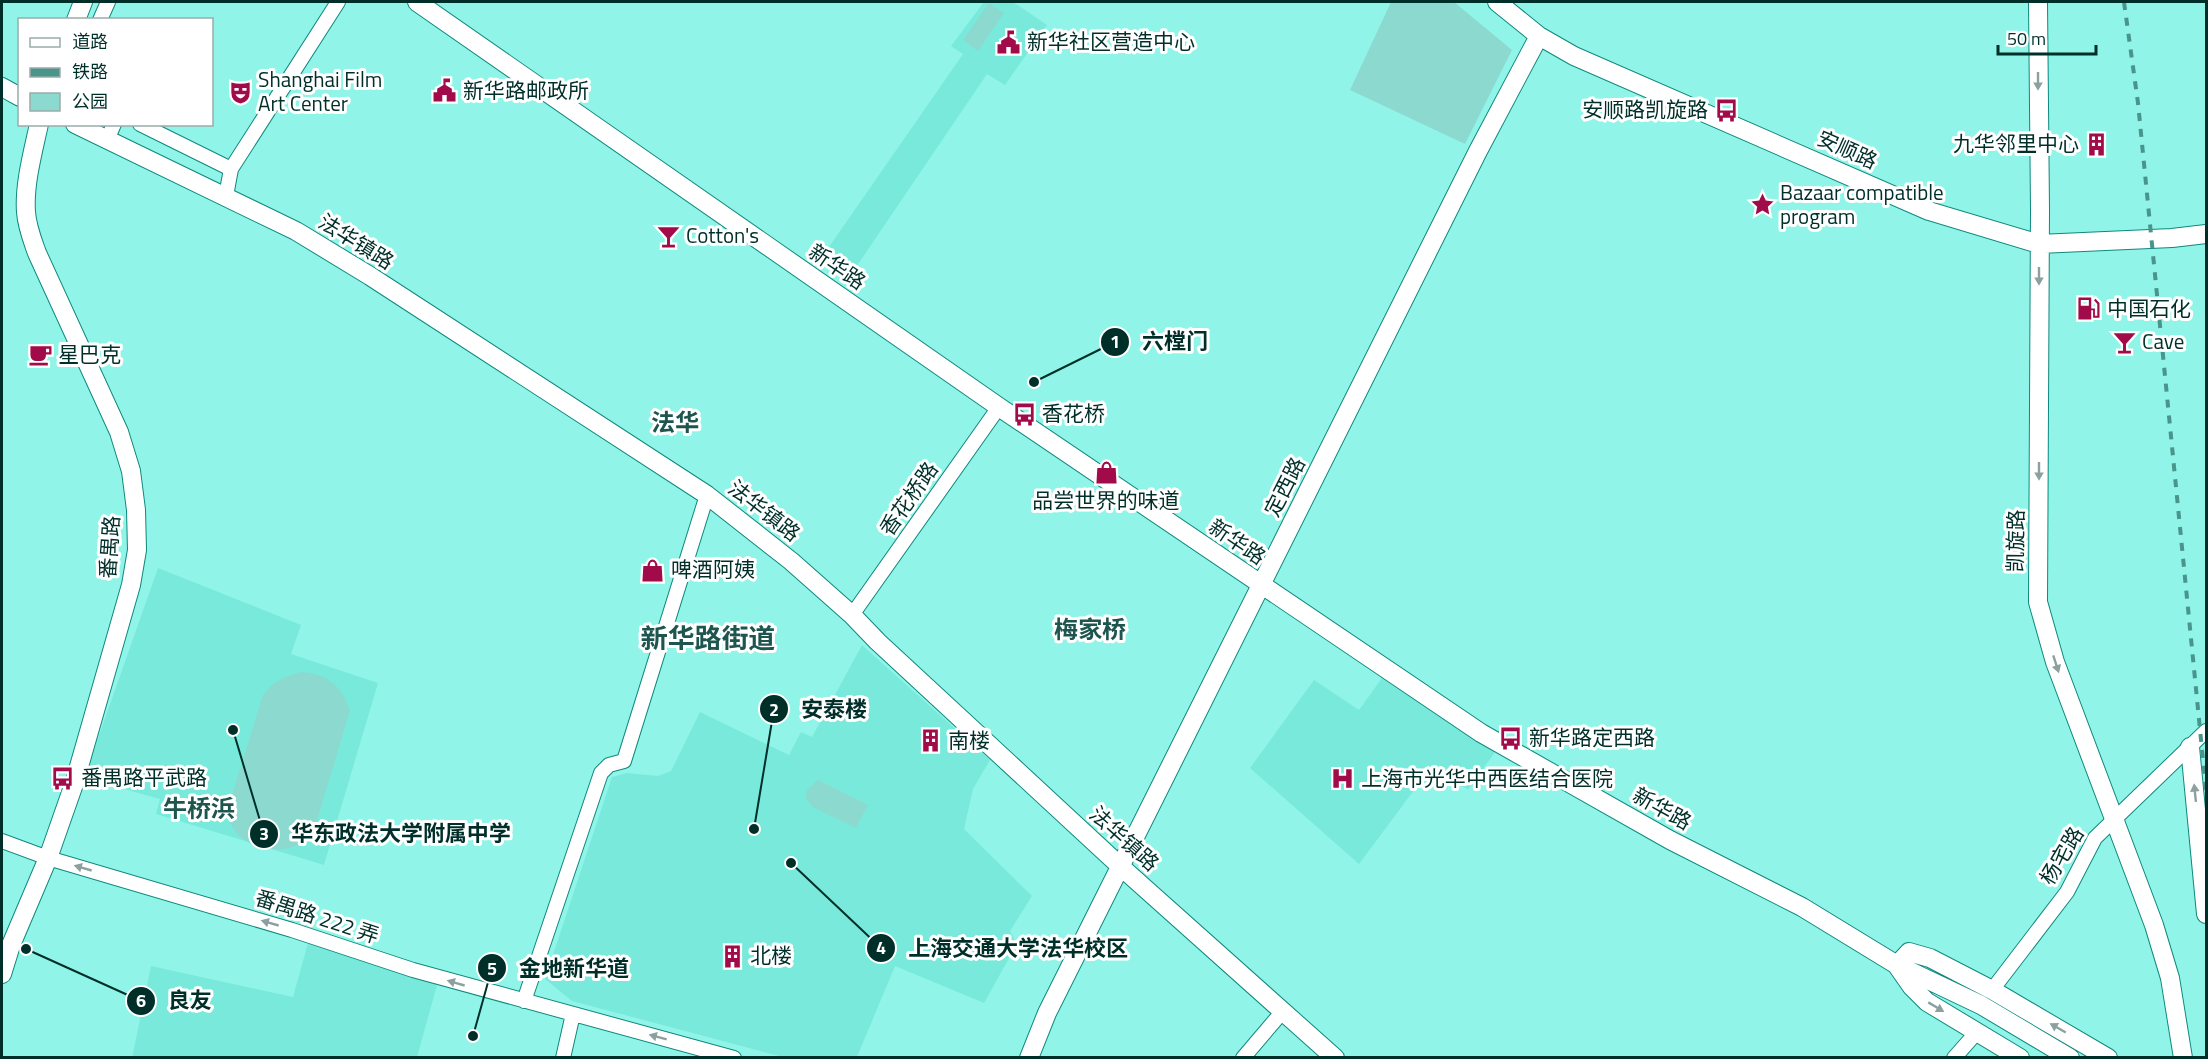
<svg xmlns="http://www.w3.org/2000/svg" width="2208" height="1059" viewBox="0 0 2208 1059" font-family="'Titillium Web','Noto Sans SC',sans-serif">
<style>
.built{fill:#78e9db}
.green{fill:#8cd9cf}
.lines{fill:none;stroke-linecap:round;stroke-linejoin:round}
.minor-casing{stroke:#0f887e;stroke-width:16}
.tertiary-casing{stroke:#0f887e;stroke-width:20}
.minor{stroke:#fff;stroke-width:14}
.tertiary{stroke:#fff;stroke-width:18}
.rail{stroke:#49948b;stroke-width:4;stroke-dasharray:8 8;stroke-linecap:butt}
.oneway{fill:#8ca19f}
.labels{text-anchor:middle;stroke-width:6;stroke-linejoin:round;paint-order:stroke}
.poi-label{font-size:21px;fill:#002f2a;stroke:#fff;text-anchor:start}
.street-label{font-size:21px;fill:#002f2a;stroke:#fff}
.quarter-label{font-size:24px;font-weight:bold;fill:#1e554f;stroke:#fff}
.district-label{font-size:27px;font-weight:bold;fill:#1e554f;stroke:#fff}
.leader{fill:none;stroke:#002f2a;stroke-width:2}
.callout-dot{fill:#002f2a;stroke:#fff;stroke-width:2}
.mark-label{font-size:18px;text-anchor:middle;font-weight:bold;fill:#fff}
.callout-label{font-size:22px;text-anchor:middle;font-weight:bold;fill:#002f2a;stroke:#fff;stroke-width:6;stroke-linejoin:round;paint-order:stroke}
</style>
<rect width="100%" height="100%" fill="#90f5e8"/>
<path class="built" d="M984,2H1013L1047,25L1005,85L987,74L850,276L822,257L963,54L951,46Z
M158,568L301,625L291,654L378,683L324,865L156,814L160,799L84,778Z
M862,645L990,760L973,789L964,829L1032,896L1010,931L1017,944L984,1003L895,966L857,1057H783L572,1001L545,979L612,777L627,773L658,776L671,771L700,712L789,755L801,732L812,737Z
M1382,678L1495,752L1468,790L1432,766L1359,864L1250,768L1314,680L1359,710Z
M308,943L437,985L417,1057L132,1058L151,966L293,997Z"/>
<path class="green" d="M1391,2H1454L1512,50L1465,144L1350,90Z
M989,3L1004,13L978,51L963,40Z
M302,672C328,674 341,686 350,710L315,827C313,830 311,835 308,838C285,859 238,850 229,819C228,815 229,809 229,805L263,695C273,681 285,676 302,672Z
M818,780L868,805L856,828L813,807L806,799L807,790Z"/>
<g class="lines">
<defs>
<path id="minor" d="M100,20L108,2
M140,124L231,169
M107,140L114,124
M226,196L231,169L338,2
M852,615L999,407
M2,841L48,858L292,930L413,970L734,1058
M1992,990L2067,892L2095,838L2206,731
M524,1001L601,773L609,765L624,761L707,495
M563,1058L573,1014
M1243,1058L1283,1011
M1954,1058L1977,1032"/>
<path id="tertiary" d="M417,2L999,407L1481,733L1670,840L1802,907L1897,965L1981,1005L2070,1058
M1497,2L1539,36L1574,56L1929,211L2039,244L2172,238L2206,234
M2038,2L2040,210L2038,602L2055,662L2154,925L2170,978L2183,1058
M76,20L83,2
M2,87L20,97
M75,124L296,231L370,276L707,495L791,561L852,615L878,642L1120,866L1335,1058
M2190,747L2206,914
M1897,965L1909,952L1930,958L1992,990L2108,1058
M1898,967L1912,987L1927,1002L2020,1058
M2,974L11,945L48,858L74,784L131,585L137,550L136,510L131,471L119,432L37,253C32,239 27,227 26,212C24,184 33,152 39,124
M1029,1058L1047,1013L1478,151L1539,36"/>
</defs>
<use href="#minor" class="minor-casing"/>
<use href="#tertiary" class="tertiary-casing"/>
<use href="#minor" class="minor"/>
<use href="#tertiary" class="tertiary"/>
<path class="rail" d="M2124,2L2138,103L2206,790"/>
</g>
<defs><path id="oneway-solid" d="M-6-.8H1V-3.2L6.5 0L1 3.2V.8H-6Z" transform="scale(1.5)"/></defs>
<g class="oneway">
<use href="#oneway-solid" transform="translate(2038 81) rotate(90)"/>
<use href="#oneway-solid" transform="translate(2039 276) rotate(90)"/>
<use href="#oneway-solid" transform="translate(2039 471) rotate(90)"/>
<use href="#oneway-solid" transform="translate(2056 664) rotate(72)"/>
<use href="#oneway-solid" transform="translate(2195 793) rotate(-96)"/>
<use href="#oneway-solid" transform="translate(83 868) rotate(-164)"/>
<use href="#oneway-solid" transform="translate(270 923) rotate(-164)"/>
<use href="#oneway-solid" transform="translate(456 983) rotate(-164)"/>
<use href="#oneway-solid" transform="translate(1936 1007) rotate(31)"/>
<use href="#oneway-solid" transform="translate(2058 1028) rotate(-150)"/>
<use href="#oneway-solid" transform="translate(658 1037) rotate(-165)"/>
</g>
<defs>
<symbol id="civic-bare" viewBox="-9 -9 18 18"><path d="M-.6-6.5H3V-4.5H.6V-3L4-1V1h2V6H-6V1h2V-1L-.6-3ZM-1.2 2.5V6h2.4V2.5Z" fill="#a20b4a" stroke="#fff" stroke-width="2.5" paint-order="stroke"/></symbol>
<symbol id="theatre-bare" viewBox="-9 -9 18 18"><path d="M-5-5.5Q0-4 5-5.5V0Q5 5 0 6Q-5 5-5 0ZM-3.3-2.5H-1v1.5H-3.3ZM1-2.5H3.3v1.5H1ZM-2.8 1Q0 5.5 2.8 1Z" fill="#a20b4a" stroke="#fff" stroke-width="2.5" paint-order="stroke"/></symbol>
<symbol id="bus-bare" viewBox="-9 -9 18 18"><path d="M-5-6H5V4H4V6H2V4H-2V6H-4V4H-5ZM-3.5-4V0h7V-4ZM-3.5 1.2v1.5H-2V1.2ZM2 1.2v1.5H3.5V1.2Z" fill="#a20b4a" stroke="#fff" stroke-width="2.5" paint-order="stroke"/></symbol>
<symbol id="building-bare" viewBox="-9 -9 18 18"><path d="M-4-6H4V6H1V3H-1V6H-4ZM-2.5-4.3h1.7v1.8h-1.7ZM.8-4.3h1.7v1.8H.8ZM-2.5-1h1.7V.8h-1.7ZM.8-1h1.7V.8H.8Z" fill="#a20b4a" stroke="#fff" stroke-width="2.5" paint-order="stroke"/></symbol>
<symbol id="sight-bare" viewBox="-9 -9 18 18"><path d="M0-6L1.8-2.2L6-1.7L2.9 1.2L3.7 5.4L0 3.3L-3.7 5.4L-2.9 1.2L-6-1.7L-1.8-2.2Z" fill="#a20b4a" stroke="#fff" stroke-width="2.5" paint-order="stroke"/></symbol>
<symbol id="bar-bare" viewBox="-9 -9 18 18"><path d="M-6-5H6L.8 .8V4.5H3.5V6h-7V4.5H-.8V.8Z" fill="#a20b4a" stroke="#fff" stroke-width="2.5" paint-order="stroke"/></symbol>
<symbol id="fuel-bare" viewBox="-9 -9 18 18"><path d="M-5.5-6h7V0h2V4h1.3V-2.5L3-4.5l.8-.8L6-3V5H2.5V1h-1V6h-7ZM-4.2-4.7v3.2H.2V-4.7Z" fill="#a20b4a" stroke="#fff" stroke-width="2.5" paint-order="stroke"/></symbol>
<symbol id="cafe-bare" viewBox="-9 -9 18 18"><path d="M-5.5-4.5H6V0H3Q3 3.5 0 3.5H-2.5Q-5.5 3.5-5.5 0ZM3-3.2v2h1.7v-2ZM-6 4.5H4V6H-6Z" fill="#a20b4a" stroke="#fff" stroke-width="2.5" paint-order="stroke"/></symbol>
<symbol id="shop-bare" viewBox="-9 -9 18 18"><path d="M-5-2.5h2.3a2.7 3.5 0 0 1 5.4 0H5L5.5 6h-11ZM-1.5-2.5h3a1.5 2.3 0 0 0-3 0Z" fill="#a20b4a" stroke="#fff" stroke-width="2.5" paint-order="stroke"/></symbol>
<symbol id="hospital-bare" viewBox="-9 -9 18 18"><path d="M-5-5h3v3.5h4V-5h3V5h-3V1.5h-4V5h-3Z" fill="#a20b4a" stroke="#fff" stroke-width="2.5" paint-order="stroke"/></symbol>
</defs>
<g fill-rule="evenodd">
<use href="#civic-bare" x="992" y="26" width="33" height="33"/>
<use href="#civic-bare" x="428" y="74" width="33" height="33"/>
<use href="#theatre-bare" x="224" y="76" width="33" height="33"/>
<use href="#bus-bare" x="1710" y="94" width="33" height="33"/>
<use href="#building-bare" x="2080" y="128" width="33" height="33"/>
<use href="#sight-bare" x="1746" y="188" width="33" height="33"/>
<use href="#bar-bare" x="652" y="220" width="33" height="33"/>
<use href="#fuel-bare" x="2072" y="292" width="33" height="33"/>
<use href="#bar-bare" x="2108" y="326" width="33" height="33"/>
<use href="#cafe-bare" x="24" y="338" width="33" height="33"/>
<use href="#bus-bare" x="1008" y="398" width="33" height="33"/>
<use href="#shop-bare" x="1090" y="456" width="33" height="33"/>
<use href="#shop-bare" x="636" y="554" width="33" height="33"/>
<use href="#bus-bare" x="1494" y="722" width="33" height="33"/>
<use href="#building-bare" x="914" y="724" width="33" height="33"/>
<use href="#bus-bare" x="46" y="762" width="33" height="33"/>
<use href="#hospital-bare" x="1326" y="762" width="33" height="33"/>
<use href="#building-bare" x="716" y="940" width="33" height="33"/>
</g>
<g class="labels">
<g class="poi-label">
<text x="1027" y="49">新华社区营造中心</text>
<text x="258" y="87">Shanghai Film<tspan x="258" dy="24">Art Center</tspan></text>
<text x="463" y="98">新华路邮政所</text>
<text x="1708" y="117" text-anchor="end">安顺路凯旋路</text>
<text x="2079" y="151" text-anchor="end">九华邻里中心</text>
<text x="1780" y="200">Bazaar compatible<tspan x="1780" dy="24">program</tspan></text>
<text x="686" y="243">Cotton's</text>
<text x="2107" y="316">中国石化</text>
<text x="2142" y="349">Cave</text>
<text x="58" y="362">星巴克</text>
<text x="1042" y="421">香花桥</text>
<text x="1106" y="508" text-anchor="middle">品尝世界的味道</text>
<text x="671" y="577">啤酒阿姨</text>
<text x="1529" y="745">新华路定西路</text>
<text x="948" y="748">南楼</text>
<text x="81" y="785">番禺路平武路</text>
<text x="1361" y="786">上海市光华中西医结合医院</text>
<text x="750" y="963">北楼</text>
</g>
<g class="street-label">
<text transform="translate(1847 150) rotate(24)" y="7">安顺路</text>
<text transform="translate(356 242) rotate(32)" y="7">法华镇路</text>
<text transform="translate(837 267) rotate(34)" y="7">新华路</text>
<text transform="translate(1285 487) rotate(-63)" y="7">定西路</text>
<text transform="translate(909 499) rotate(-55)" y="7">香花桥路</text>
<text transform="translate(764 511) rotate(38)" y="7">法华镇路</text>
<text transform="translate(2016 541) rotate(-89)" y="7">凯旋路</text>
<text transform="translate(1237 542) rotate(34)" y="7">新华路</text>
<text transform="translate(110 547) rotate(-86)" y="7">番禺路</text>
<text transform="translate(1662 809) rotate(29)" y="7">新华路</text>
<text transform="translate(1124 839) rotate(42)" y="7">法华镇路</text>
<text transform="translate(2062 856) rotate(-59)" y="7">杨宅路</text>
<text transform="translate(317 917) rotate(18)" y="7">番禺路 222 弄</text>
</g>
<g class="quarter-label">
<text x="675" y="431">法华</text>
<text x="1090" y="638">梅家桥</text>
<text x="199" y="817">牛桥浜</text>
</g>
<g class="district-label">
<text x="708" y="648">新华路街道</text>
</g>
</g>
<path class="leader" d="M1034 382L1115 342M754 829L774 709M233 730L264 834M791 863L881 948M473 1036L492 968M26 949L141 1001"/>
<g class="callout-dot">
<circle cx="1034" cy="382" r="6"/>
<circle cx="754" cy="829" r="6"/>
<circle cx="233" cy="730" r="6"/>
<circle cx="791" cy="863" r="6"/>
<circle cx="473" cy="1036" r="6"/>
<circle cx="26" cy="949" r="6"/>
<circle cx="1115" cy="342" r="15"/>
<circle cx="774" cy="709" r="15"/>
<circle cx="264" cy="834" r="15"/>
<circle cx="881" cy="948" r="15"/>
<circle cx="492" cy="968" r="15"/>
<circle cx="141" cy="1001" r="15"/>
</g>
<g class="mark-label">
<text x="1115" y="348">1</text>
<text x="774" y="716">2</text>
<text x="264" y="840">3</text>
<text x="881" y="954">4</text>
<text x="492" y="975">5</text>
<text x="141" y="1007">6</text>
</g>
<g class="callout-label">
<text x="1175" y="349">六樘门</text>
<text x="834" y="717">安泰楼</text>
<text x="401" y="841">华东政法大学附属中学</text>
<text x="1018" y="956">上海交通大学法华校区</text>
<text x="574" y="976">金地新华道</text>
<text x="190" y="1008">良友</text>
</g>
<rect width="2208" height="1059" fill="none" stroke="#002f2a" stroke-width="6"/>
<rect x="18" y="18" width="195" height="108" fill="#ffffff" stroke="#99acaa" stroke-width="1.5"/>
<rect x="30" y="38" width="30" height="9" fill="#ffffff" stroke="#99acaa" stroke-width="1.5"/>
<text x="72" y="48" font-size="18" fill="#002f2a">道路</text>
<rect x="30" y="68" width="30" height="9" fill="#49948b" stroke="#99acaa" stroke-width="1.5"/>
<text x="72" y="78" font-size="18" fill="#002f2a">铁路</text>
<rect x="30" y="93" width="30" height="18" fill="#8cd9cf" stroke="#99acaa" stroke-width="1.5"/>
<text x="72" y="108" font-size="18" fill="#002f2a">公园</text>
<path d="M1998 45v9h98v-9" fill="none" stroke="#002f2a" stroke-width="3"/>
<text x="2007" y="45" font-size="18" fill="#002f2a" stroke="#ffffff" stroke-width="4.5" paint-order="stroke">50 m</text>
</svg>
